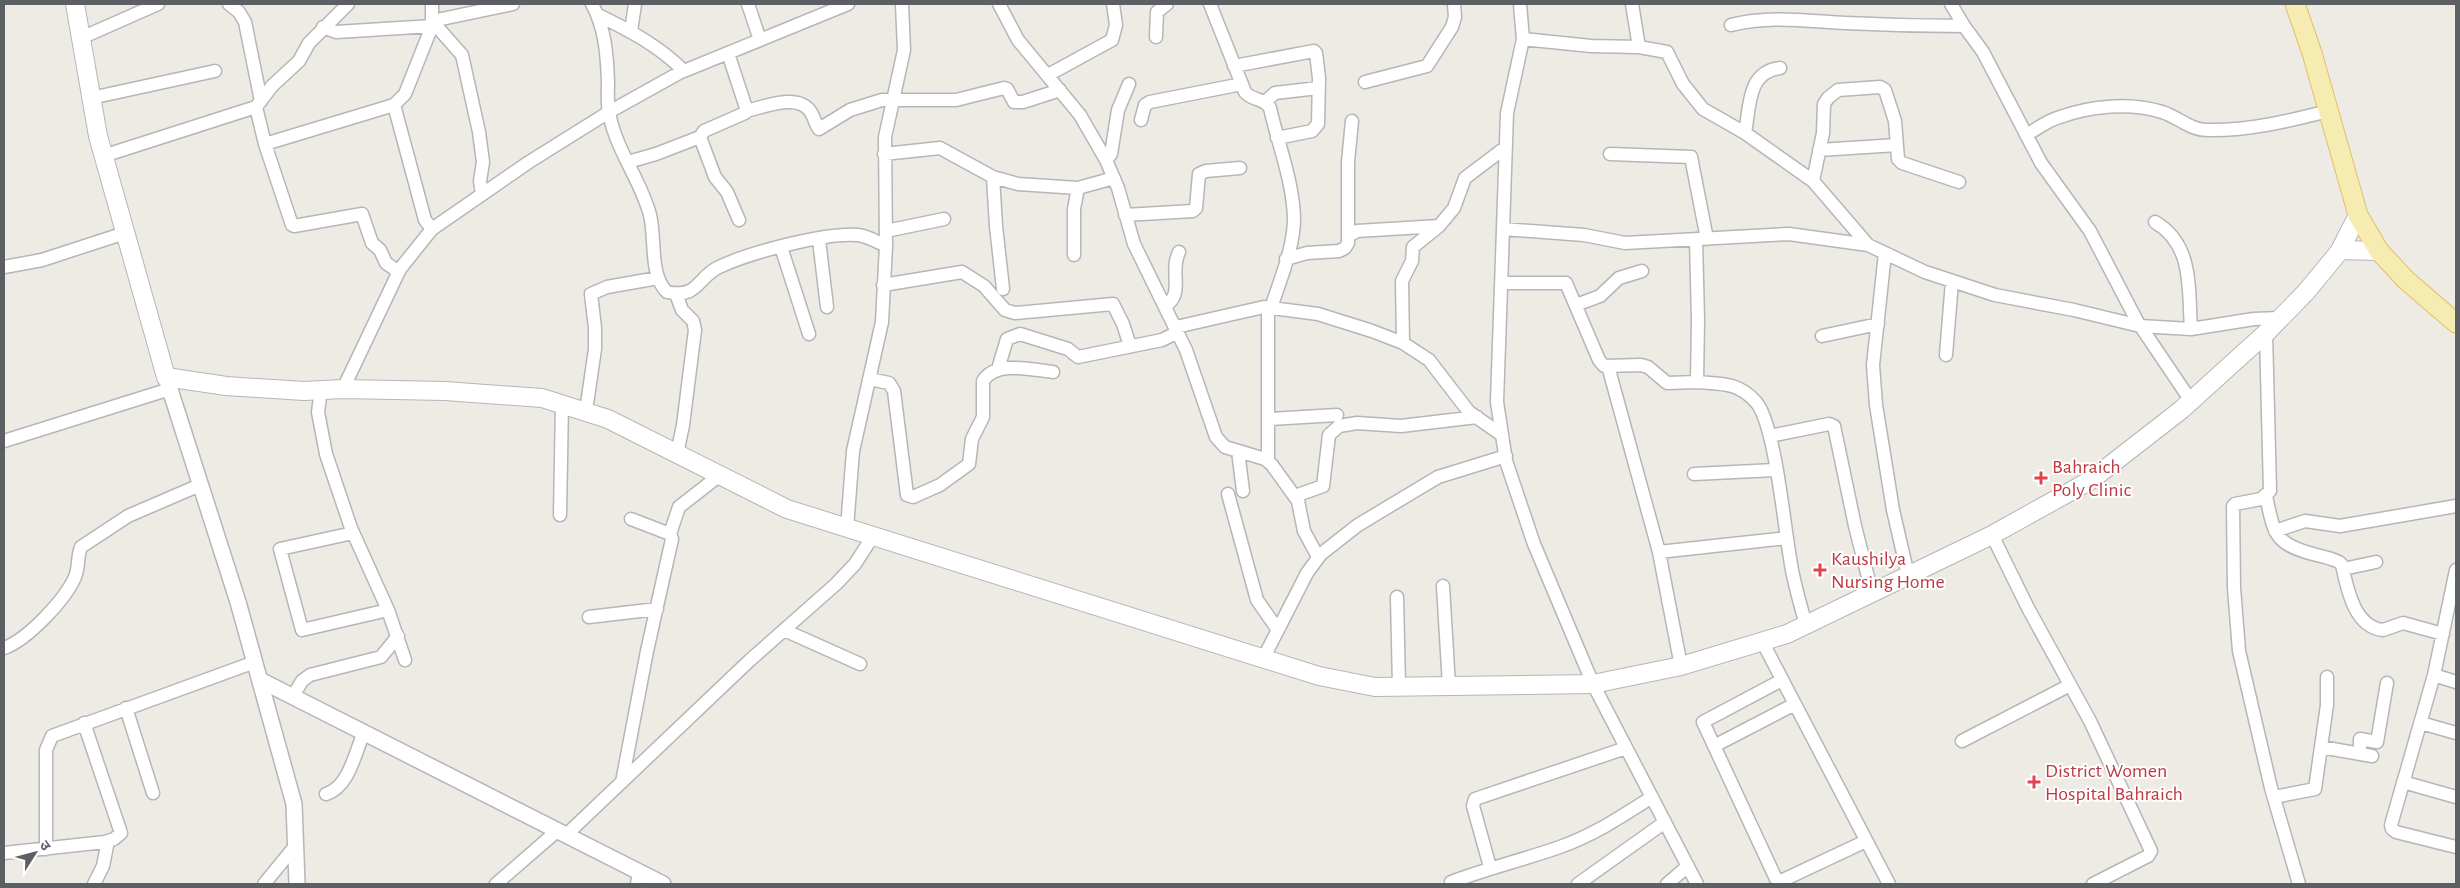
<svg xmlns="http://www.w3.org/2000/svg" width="2460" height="888" viewBox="0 0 2460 888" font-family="'Alegreya Sans','Noto Sans Devanagari',sans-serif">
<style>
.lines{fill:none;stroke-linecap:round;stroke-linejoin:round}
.minor-casing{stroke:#b4b6b9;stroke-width:15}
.tertiary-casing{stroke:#b4b6b9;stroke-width:18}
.secondary-casing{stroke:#b3b6ba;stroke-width:20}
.primary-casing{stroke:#e1c068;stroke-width:21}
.minor{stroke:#fff;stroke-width:12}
.tertiary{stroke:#fff;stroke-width:15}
.secondary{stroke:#fff;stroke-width:18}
.primary{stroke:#f6ebb0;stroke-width:19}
.health-dot{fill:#e0444e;stroke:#fff;stroke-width:2}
.labels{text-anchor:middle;stroke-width:4;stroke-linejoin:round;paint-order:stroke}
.health-label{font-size:20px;fill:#be3a42;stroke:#fff;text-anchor:start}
</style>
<rect width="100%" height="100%" fill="#edebe4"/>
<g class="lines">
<defs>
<path id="minor" d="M229,4L239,12L245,22L261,101
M592,4C605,28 607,54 608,82C608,91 607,103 609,112C615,149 641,180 650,215C656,239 649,275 667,292C699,299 697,277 719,267C749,253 825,232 858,235C868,236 877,242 886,246
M748,4L760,40
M999,4L1018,40L1080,115L1106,160L1118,188L1134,244L1186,350L1216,437L1225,447L1265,459L1272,465L1298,501L1304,531L1318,557
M1210,4L1245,92C1252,101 1265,98 1270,108C1278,144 1293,181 1294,218C1294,248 1280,280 1271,308
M1520,4L1523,39L1507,113L1497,402L1506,461L1534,544L1593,684L1697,884
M1632,4L1639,47
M1951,4L1964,26L1983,52L2041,163L2090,231L2137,321L2191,401
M598,15C629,30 659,46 684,71
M432,21L462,55L479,132L483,162L480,181L482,194
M432,21L513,4
M1731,25C1769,15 1807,21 1845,23C1885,25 1924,26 1964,26
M323,27L336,32L432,26
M631,31L635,4
M1156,37L1157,12L1167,4
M81,38L158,4
M1523,39L1591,46L1639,47L1667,52L1683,84L1703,109L1745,133L1813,181L1868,245L1925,272L1995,295L2074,310L2140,326L2191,329L2254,319L2280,318
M728,53L746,108L745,113L704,131L700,137L715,177L727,192L739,220
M1234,66L1314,51L1316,53L1319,78L1318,124L1312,131L1277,138
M1048,75L1112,40L1116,25L1113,4
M1365,82L1427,66L1452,27L1455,17L1454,4
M91,98L215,71
M1265,102L1275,93L1318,88
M394,105L405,94L432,26V4
M256,107L272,86L299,61L309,43L348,4
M746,111C764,107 797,93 810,111C814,116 815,124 819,129L850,110L882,100H956L1004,88L1007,89L1014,102H1023L1060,90
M1141,120L1145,105L1150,102L1242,84
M1745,133C1750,107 1747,72 1780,68
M2026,135C2037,129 2048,120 2060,117C2091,106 2129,102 2162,112C2178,117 2190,130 2207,130C2248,131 2289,121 2328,111
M265,144L394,105L425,220L432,229
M1819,150L1897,145
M884,154L940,148L993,177L1018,184L1078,188L1114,178
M1610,154L1691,157L1707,239
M103,156L256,107L265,144L292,225L294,226L362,214L372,243L380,250L386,263L399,272
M1106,160L1111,154L1118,110L1129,84
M628,162L656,154L700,137
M993,177L996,226L1003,289
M1813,181L1823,133L1824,104L1828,98L1838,90L1880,87L1885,90L1895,121L1898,159L1902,163L1959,182
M1125,215L1193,211L1196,208L1199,174L1206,171L1240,168
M2155,222C2194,245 2188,289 2191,329
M1503,229L1584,235L1625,243L1789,234L1868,245
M886,231L944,219
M1350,235L1357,231L1439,226
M1696,239L1698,320L1697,382C1722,384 1738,382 1756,402C1775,424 1784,525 1790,558C1793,581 1800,603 1806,625
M819,240L827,307
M781,247L809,334
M1885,253L1873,365L1876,405L1893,510L1908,575
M1074,255V209L1078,188
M1286,259L1307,253L1339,251L1345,248L1348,243V162L1352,121
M4,267L42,260L125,233
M1501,283H1566L1599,360L1604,366L1641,365L1648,367L1667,383L1697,382
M883,285L962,272L984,286L1005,310L1015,313L1113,304L1123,324L1130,346
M676,294L682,310L693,321L695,330L683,425L677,454
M1576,305L1600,296L1619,278L1642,271
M1165,306C1185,294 1169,272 1179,252
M1268,308V461
M1176,327L1264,307L1318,314L1372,331L1403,343L1429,360L1469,412L1502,435
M2266,333L2270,491L2261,499L2235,504L2233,506L2234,588L2239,651L2271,788L2299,884
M1822,336L1878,324
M1403,343L1402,281L1412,261L1413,247L1439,226L1454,208L1465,178L1506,147
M1946,355L1952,281
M1608,366L1659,552L1681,666
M998,369L1007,339L1020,334L1068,349L1078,357L1162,340L1178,332
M869,379L889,383L894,391L907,495L913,497L940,485L969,464L972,439L983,417V381C996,360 1032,370 1053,372
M343,389L400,269L432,229L529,162L609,112L679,73L848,4
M321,390L318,412L326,454L351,528L388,610L405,660
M586,411L595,349V328L591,294L607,287L658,278
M1269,419L1337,415
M1770,436L1829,424L1834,426L1855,526L1872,593
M4,441L170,389
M1238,451L1243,491
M1694,474L1775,470
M1228,494L1257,600L1278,630
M1295,496L1323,486L1329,435L1339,426L1357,423L1401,426L1477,417
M2266,496C2274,533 2274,544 2313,554C2321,556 2331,558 2339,562L2342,565C2347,588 2354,627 2383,630L2403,623L2443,634
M560,515L562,403
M847,528L853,451L882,322L886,246L885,137L904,50L902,4
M2275,531L2305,521L2340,526L2456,506
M353,533L280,549L302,630L388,610
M670,534L679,507L720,475
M1992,535L2028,608L2090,721L2151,851L2148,856L2093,884
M1659,552L1787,538
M2343,569L2376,562
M2456,570L2434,675L2391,825L2392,829L2396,832L2456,847
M1443,586L1449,686
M1397,597L1399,686
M589,617L657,609
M784,630L860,664
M1762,641L1889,884
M4,648C27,640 65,600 75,577C79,568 77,557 81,547L128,516L200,485
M1263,659L1307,573L1321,554L1358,525L1438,477L1506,456
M2434,675L2456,682
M1782,680L1703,722L1776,879L1781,881L1866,841
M293,696L302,681L310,675L381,657L398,636
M126,708L153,793
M2421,723L2456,733
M1962,741L2070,685
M1714,746L1795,704
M2321,747L2372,756
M2360,754V739L2377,742L2387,683
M622,782L647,651L672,539L670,534L631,519
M2403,782L2456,797
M326,794C349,787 355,753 364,732
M2274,797L2315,789L2327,705V677
M566,835L749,661L836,584L855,564L873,536
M46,849V750L52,736L255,662
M4,853L105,842L114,839L121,833L84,723
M1490,867L1473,806L1475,799L1626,748
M1451,882C1486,869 1522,860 1557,848C1592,836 1621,817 1652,797
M94,884L103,866L108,841
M264,884L296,845
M496,884L557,831
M637,884L639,872
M1578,884L1665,822
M1667,884L1688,866"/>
<path id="tertiary" d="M166,377L238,602L294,804L297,884
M260,680L663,884"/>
<path id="secondary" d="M75,4L98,136L166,377L226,386L304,391L343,389L445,391L542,398L608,419L787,509L1319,676L1375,687L1593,684L1681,666L1787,634L1992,535L2091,480L2181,410L2266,333L2306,292L2339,252L2358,215
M2340,250L2379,251"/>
<path id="primary" d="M2295,4L2312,53L2358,215L2379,251L2406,280L2456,323"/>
</defs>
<use href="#minor" class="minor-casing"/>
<use href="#tertiary" class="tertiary-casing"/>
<use href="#secondary" class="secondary-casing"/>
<use href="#primary" class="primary-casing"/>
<use href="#minor" class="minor"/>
<use href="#tertiary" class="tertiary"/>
<use href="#secondary" class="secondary"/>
<use href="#primary" class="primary"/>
</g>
<g class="health-dot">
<path d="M2038.5 470.5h5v5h5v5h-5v5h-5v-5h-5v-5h5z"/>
<path d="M1817.5 562.5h5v5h5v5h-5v5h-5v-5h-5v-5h5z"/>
<path d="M2031.5 774.5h5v5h5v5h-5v5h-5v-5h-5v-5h5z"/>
</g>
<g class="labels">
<g class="health-label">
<text x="2052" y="473">Bahraich<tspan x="2052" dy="23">Poly Clinic</tspan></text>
<text x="1831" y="565">Kaushilya<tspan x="1831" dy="23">Nursing Home</tspan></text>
<text x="2045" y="777">District Women<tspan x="2045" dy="23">Hospital Bahraich</tspan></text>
</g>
</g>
<rect width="2460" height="888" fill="none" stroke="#5c5f63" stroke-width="10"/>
<g transform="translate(35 853) rotate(54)" stroke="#ffffff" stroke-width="4" paint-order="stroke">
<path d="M0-4L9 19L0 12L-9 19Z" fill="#5c5f63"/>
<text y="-8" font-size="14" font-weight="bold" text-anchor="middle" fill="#5c5f63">उ</text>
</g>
</svg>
